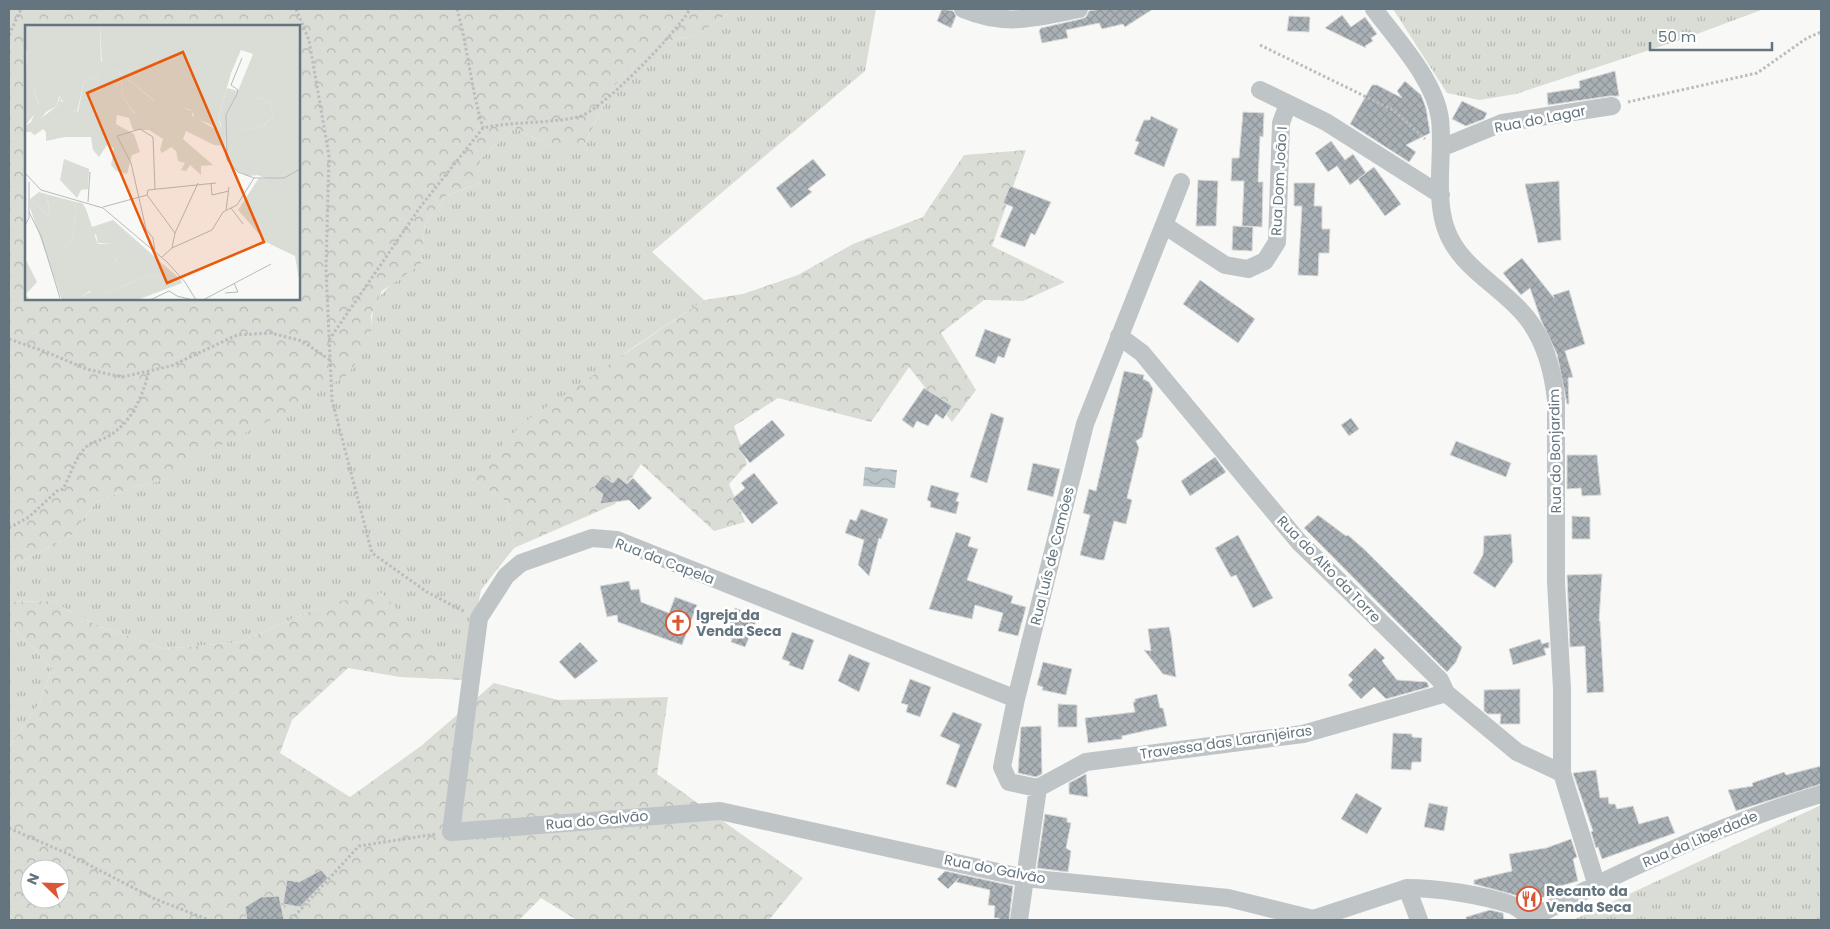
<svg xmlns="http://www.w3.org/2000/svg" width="1830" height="929" viewBox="0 0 1830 929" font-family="Poppins,sans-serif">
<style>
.grass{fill:url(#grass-tufts)}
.forest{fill:url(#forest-crowns);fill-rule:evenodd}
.water{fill:url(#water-waves)}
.building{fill:url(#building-cross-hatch);stroke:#dadad8}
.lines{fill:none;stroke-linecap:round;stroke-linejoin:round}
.path{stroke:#babdbf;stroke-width:3;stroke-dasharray:2.5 2.5;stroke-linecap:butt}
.minor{stroke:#bfc4c7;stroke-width:18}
.labels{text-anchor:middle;stroke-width:5;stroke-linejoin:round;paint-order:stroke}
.street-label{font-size:14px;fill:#65757f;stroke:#fff}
.poi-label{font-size:14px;font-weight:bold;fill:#65757f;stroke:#fff;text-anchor:start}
.inset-road{fill:none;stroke:#b4bcbf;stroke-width:1}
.view{fill:#e8590c;fill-opacity:0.15;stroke:#e8590c;stroke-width:2.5}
.inset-edge{fill:none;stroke:#65757f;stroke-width:2.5}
</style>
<defs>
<pattern id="grass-tufts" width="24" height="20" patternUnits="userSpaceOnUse" patternTransform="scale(1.25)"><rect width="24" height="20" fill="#d9ddd5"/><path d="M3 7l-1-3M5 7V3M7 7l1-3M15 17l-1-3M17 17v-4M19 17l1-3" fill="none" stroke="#b4b8b2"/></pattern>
<pattern id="forest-crowns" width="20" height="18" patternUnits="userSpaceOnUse" patternTransform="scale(1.25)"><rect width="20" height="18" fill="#d9ddd5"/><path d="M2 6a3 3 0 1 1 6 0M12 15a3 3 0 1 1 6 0" fill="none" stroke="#b4b8b2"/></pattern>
<pattern id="water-waves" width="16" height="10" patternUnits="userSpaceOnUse" patternTransform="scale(1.25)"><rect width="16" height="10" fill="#bac5c9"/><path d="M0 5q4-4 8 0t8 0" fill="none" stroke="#9ba5a8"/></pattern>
<pattern id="building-cross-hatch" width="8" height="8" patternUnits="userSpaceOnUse" patternTransform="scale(1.25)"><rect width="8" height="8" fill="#a9b1b6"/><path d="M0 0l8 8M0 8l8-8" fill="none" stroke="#8d9599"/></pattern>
</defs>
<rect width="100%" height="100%" fill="#f8f8f6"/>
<path class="grass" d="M734,9H876L865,71L652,252L704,300L628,351L471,478L507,502L514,548L481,590L463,680L326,604L241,642L164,649L99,626L51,601L9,602V568L71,536L96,502L134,487L163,480L372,329C369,293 395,282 421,264L425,223L446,196L480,183V159L515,128L552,147H583L613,87L659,42L696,36Z
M1393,9H1764L1686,38L1516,94L1479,100L1447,93Z
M9,623L52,668L40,702L9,747Z
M1821,805V920H1573Z"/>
<path class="forest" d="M9,9H734L696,36L659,42L613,87L583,147H552L515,128L480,159V183L446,196L425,223L421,264L382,291L371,315L372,329L355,364L347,375L281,415L201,455L163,480L134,487L96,502L71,536L9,568ZM26,26H299V299H26Z
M1026,150L992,246L1065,282L1023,301L984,300L941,333L976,390L952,422L909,367L871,422L778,398L734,426L747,464L729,484L745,522L714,531L641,464L615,504L514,548L507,502L471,478L523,423L704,300L743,294L798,275L853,244L923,217L964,155Z
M382,593L463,680L400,677L348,668L292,720L280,753L350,797L421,746L494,683L558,700L668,697L657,774L803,878L769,920H577L541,898L519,920H9V747L40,702L52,668L9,623V602L51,601L99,626L164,649L241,642L326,604ZM30,869H60V899H30Z"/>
<path class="water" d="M865,467L897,470L895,488L863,486Z"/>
<path class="building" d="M942,9L953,11L956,16L951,28L937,21Z
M1100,9H1153L1125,27L1123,24L1102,29L1099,23L1066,30L1068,38L1042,43L1039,31L1041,28L1081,19L1086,17L1089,11Z
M1342,15L1351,27L1365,17L1377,34L1371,38L1373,41L1365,46L1366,48L1325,28Z
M1289,16L1310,17L1309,32L1287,31Z
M1615,71L1619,96H1610L1548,105L1547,93L1580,88L1579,81Z
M1405,81L1421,95L1426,108L1430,133L1406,145L1416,152L1409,162L1350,124L1372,85H1377L1402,98L1397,91Z
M1462,101L1487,113L1484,119L1466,126L1452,119Z
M1243,112L1264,113L1263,137L1260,136L1258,182H1263L1262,227L1242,226L1244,181H1231L1232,158H1239Z
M1151,116L1178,129L1164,167L1134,154L1139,142L1135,141L1144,120H1150Z
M1331,141L1345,160L1353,154L1366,173L1350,185L1337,166L1328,172L1315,153Z
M813,159L826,175L808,189L812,192L791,208L776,188Z
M1374,167L1401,204L1385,216L1358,179Z
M1198,180L1218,181L1216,226H1196Z
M1559,181L1561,240L1538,243L1525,184Z
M1294,183H1315L1314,206H1322V229H1330L1329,253H1319L1318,276L1298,275L1302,206H1294Z
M1010,186L1051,202L1035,235L1031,233L1025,247L1000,237L1013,207L1003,203Z
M1233,226L1253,227L1252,251L1232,250Z
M1522,258L1554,298L1553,295L1569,290L1585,344L1565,351L1573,377L1568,378L1569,404H1567L1557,354L1541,320L1530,288L1521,295L1503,273Z
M1200,280L1255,319L1238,343L1183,304Z
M985,329L1011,339L1004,358L998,356L995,364L975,356Z
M1124,371L1144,375L1143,379L1149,382L1153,389L1142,437L1136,441L1139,448L1127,498L1132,500L1126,524L1114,521L1104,560H1100L1080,555L1090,515L1083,513L1089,489L1096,491Z
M924,388L952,406L943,419L936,414L928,426L917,421L913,428L902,420Z
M991,413L1004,418L987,483L970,477Z
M1351,418L1359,429L1349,436L1341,425Z
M772,420L785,435L750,463L738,448Z
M1456,441L1511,463L1506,477L1450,455Z
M1567,455H1597L1601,495L1582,496L1581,488L1567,489Z
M1215,457L1226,472L1190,496L1181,481Z
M1033,463L1060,469L1053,497L1027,490Z
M754,473L778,503L752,524L732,499L745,488L741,483Z
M603,476L613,483L618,477L627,484L633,478L652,498L639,510L629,500L600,504L603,494L594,487Z
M931,485L959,493L956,501L959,502L956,514L930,507L931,502L927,500Z
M861,509L888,519L881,539L879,538L869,576L858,565L864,540L845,533L850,519L856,521Z
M1318,515L1346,536L1348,535L1365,550L1462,647L1456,662L1447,672L1304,528Z
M1572,516L1590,517V539H1572Z
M956,532L971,537L968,546L978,549L967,580L1013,596L1011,603L1026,607L1018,636L998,631L1003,613L975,605L972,619L929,609Z
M1511,534L1513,562L1495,588L1473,573L1483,555L1484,536Z
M1238,535L1273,598L1253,608L1236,575L1231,577L1215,548Z
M1602,574L1599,621H1600L1604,692L1587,693L1585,646L1570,647L1567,575Z
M629,581L631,590L639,589L641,602L669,613L675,597L697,605L682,645L618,622L617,615L607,617L600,586Z
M735,608L758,617L745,647L731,642L732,639L724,636Z
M1169,627L1171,635L1176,677L1163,674L1144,650L1151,651L1148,629Z
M792,632L814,640L803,670L789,665L790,662L782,659Z
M1540,639L1542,644L1549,642V648H1544L1546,655L1513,665L1509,649Z
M580,642L598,661L575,679L559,662Z
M1375,648L1385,658L1382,661L1397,680L1427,682L1429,687L1386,699L1374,687L1361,699L1348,685L1353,680L1348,675Z
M849,654L870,663L859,692L838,681Z
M1043,662L1072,669L1066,695L1042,690L1043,687L1037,685Z
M910,679L931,687L920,717L906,712L908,705L901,703Z
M1520,689V724H1500L1501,714H1488L1484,711V690Z
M1157,694L1160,708H1163L1167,726L1122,736V739L1088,743L1085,718L1135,712L1133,702H1135V699Z
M1058,704L1077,705V727H1058Z
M953,712L982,724L956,788L946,784L960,745L940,736Z
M1041,726L1042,774L1036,777L1018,773L1021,727Z
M1393,733L1412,734V737L1422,738L1421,762H1412L1411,770L1391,769Z
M1821,766V784L1736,811L1728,790L1753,786L1752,783L1784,772L1786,775Z
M1596,770L1600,798L1608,797L1609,804H1615L1617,809L1633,806L1639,824L1668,816L1675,833L1602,859L1598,847L1596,848L1591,832L1593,831L1573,773Z
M1086,774L1088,797L1069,794V783Z
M1356,793L1382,808L1367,834L1341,819Z
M1429,803L1448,807L1444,831L1424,827Z
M1045,814L1067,818V822L1071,823L1066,848L1071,851L1068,872L1037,868Z
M1571,839L1577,857L1573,859L1578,881L1546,890L1548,896L1527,901L1515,895L1474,884V880L1512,871L1509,854L1546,848Z
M321,870L328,878L300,907L283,904L287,880L299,882Z
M945,871L1013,886L1009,920H999V918H994L995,906L988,905L990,890L956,882L959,878L948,889L937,879Z
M279,896L284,920H247L245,907L261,897Z
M1490,910L1503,913L1504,920H1466V917Z"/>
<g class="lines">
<path class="path" d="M296,9L309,40L329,156L326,269L332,400L372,553L427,592L465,612
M457,9C468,48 471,89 483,128
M9,35L21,9
M1260,45L1393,110L1425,139
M1628,102L1757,73L1807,38L1821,32
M9,339L49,353L86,369L122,377L171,366L237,335L271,333L302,341L330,360
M329,340L421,206L483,128C514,121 547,124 578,117C601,112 678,31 690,9
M9,528L29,517L57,491L63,489C70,476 75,459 85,448C93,440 101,441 109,436C133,421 142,397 149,371
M9,828L66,853L155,899L209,920
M291,920L359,846L436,834"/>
<path class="minor" d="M963,9C1006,27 1035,18 1079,9
M1374,9C1397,40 1435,80 1440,119C1444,154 1434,195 1446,229C1460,269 1502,286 1527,318C1545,341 1553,372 1556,400V582L1562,689V773L1597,886
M1260,90L1326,122L1441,195
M1441,148L1502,123L1612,106
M1164,225L1225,265L1248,269L1265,261L1277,242L1281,123L1288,104
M1119,336L1142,353L1299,542L1440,680L1446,693L1517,752L1562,773
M1016,699L617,540L592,538L521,563L506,576L479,618L451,832L720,811L1025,878L1228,898L1313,919L1407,888C1437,888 1484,895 1512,905C1519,908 1525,914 1531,918
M1038,788L1086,762L1303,734L1446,693
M1407,888L1419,920
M1019,920L1038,788L1009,782L1002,767L1016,699L1085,424L1181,182
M1528,920C1622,870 1719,825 1821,794"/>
</g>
<defs>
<symbol id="church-ring" viewBox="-11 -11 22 22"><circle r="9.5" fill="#fff" stroke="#da5635" stroke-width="1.5"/><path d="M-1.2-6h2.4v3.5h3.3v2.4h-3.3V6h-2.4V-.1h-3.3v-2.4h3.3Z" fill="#da5635"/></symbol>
<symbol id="restaurant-ring" viewBox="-11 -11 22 22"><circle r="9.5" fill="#fff" stroke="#da5635" stroke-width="1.5"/><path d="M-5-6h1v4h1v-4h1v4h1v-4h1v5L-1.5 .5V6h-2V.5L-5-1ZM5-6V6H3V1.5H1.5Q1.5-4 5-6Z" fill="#da5635"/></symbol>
</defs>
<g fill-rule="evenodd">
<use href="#church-ring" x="664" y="609" width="28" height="28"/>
<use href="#restaurant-ring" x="1515" y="885" width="28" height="28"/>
</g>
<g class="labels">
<g class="street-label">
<text transform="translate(1540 119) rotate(-11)" y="5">Rua do Lagar</text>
<text transform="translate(1279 181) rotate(-87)" y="5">Rua Dom João I</text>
<text transform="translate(1555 451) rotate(-91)" y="5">Rua do Bonjardim</text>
<text transform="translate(1052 556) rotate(-76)" y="5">Rua Luís de Camões</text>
<text transform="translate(665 561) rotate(21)" y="5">Rua da Capela</text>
<text transform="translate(1329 569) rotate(46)" y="5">Rua do Alto da Torre</text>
<text transform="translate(1226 742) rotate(-8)" y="5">Travessa das Laranjeiras</text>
<text transform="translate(597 820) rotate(-5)" y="5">Rua do Galvão</text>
<text transform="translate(1700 839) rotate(-23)" y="5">Rua da Liberdade</text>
<text transform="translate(995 869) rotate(11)" y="5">Rua do Galvão</text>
</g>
<g class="poi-label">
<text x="696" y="620">Igreja da<tspan x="696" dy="16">Venda Seca</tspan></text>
<text x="1546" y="896">Recanto da<tspan x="1546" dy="16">Venda Seca</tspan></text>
</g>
</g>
<g transform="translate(25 25)">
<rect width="275" height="275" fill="#f8f8f6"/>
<path d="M0,0H75L76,36L89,43L128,75L168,86L167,91L190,104L196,101L194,91L202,63L213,66L202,93L200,121L189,120L161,106L158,114L129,98L124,105H108L110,88L98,73L96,54L91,62L81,61L77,58L75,45L71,52L59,56L52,87L46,86L34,71L32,81L21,87L6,107H0V101L6,97L14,78L9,66L14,58L0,22ZM233,72L244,77L249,90L238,101L220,105L212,99V92ZM39,134L64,144L63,164L56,165L52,173L35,155ZM234,153L275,160V260L270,231L241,217L213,185ZM14,167L21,169L25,187L23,191L5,174ZM51,177L57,178L61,184L67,202L88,195L156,255L139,259L131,250L125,251L76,269L65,266L55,272L51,267L40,224L48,213ZM87,207L110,230L99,233L101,244L81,251L92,233L52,221L71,209L73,218L88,219L91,214ZM0,233L12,257L1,269L4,275H0Z" fill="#d9ddd5" fill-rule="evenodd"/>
<path d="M75,0H275V160H253L233,150L223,151L211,145L200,131L202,93L228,29L216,25L206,48L194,91L196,108L183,98L169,94L168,86L163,84L135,80L89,43L85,45L77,39ZM233,72L244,77L249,90L238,101L220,105L212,99V92ZM2,21L27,54L22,62L14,58L9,66L15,82L0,101ZM77,41V58L91,62L96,54L98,73L113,93L108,105L104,93L92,90L91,99L109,109L115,127L107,130L102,149L91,146L86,140L89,123L82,120L74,132L68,125L66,112H40L21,116V107L18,104L10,110L6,108L11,97L32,81L36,69V76L46,79V86L53,87L59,56L71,52ZM129,97L158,114L188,140L176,141V150L165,140L161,146L156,145L160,138L153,136L151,126L146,122L137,128L135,125L138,114L124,105ZM21,169L51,177L48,213L40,224L55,272L69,265L76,269L125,251L131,250L139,259L156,255L157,258L112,275H37L5,183V174L23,191L25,186ZM68,206L73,219H88L91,214L86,206L94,207L109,219L110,230L100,233L102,244L80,259L75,255L92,234L57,236L52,221Z" fill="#d9ddd5" fill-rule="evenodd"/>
<path class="inset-road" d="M217,33L206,60L213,65L212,69L201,90L202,135L213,147L229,153H259L275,144M0,148L16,165L78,183L142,237L160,257L171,275M186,158L187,170L204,166M122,170L150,208M63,177L65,147M78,182L122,170L123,165L191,158M206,183L218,199M201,185L204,162M4,187L16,211L35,273M0,200L4,193V157M147,223L150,208L173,158M130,227L128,213L121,204L106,138L92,111L115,104L128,112L130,164M137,232L147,223L187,205L198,187L212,180L229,153M200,268L213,267L209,258M125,275L144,266L152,271L168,275M178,275L246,239"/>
<path class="view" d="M158,27L239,217L142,258L62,68Z"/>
<rect width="275" height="275" class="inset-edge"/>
</g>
<rect width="1830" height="929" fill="none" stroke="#65757f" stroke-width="20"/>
<g transform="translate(45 884) rotate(293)"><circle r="24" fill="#ffffff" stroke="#c1c8cc"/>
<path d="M0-4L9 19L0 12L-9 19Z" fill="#da5635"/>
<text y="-8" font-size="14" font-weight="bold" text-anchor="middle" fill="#65757f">N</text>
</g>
<path d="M1650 42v8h122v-8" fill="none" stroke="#65757f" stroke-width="2.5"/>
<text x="1658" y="42" font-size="15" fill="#65757f" stroke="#ffffff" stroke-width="4" paint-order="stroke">50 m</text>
</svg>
